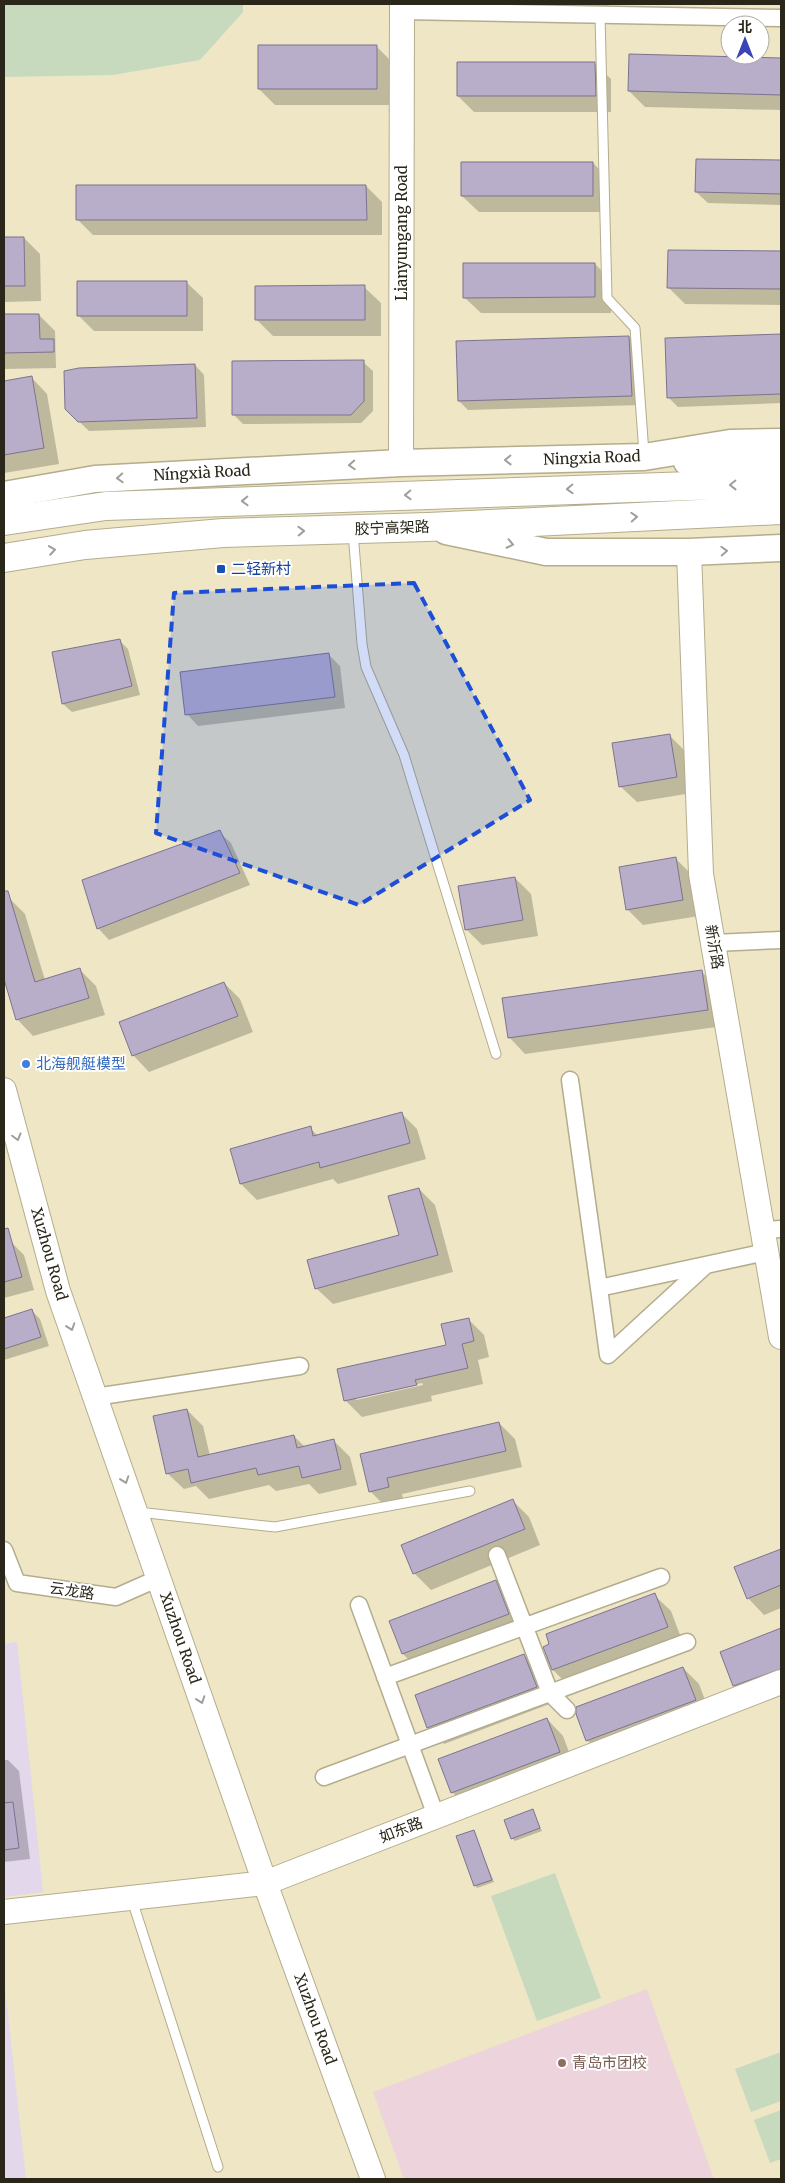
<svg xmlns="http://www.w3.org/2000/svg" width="785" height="2183" viewBox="0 0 785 2183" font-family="Merriweather,'Noto Sans SC',serif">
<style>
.commercial{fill:#e2d7eb}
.education{fill:#edd4dc}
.green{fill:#c8dabe}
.shadow{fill:#0003;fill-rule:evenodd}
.building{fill:#b8aeca;stroke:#7d738f}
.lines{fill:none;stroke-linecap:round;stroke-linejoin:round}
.lane-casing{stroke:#b4ad8d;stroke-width:11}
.street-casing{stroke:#b4ad8d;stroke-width:19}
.secondary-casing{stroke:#b4ad8d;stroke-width:26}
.primary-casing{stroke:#b4ad8d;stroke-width:29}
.highway-casing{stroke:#b4ad8d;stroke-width:30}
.lane{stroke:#fff;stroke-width:9}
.street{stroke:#fff;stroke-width:16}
.secondary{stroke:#fff;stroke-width:24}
.primary{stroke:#fff;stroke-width:26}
.highway{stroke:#fff;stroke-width:28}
.oneway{stroke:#9f9e98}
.marked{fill:#1d4ed8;fill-opacity:0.2;stroke:#1d4ed8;stroke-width:4;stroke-dasharray:10 6;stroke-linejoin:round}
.transit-dot{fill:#1a4fb4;stroke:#fff;stroke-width:2}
.shop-dot{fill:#3f7fe0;stroke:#fff;stroke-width:2}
.education-dot{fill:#8d6e63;stroke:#fff;stroke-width:2}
.labels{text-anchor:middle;stroke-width:4;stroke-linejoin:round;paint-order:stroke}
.street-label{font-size:15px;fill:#2a271a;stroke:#fff}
.transit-label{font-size:15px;fill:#164399;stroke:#fff;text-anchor:start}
.shop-label{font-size:15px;fill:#366cbe;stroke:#fff;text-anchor:start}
.education-label{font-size:15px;fill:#785e54;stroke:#fff;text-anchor:start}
</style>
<rect width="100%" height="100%" fill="#eee6c5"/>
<path class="commercial" d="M17,1642L43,1892L4,1897V1644Z
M4,1979L26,2179H4Z"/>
<path class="education" d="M647,1989L714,2179H404L373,2092Z"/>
<path class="green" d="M4,4H243V12L200,60L113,75L4,77Z
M555,1873L601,1998L537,2021L491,1896Z
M781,2052V2101L751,2112L735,2069Z
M781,2110V2159L770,2163L754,2120Z"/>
<path class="shadow" d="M468,4H609V11H475Z
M376,46L392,62V105H275L259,89Z
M630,56L781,60V110L645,107L629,91Z
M594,63L611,79V112H474L458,96Z
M697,160L781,161V205L708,203L696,192Z
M593,163L609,179V212H479L462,196Z
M366,186L382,202V235H93L77,219Z
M4,238H24L40,254L41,301L4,302Z
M669,251L781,252V305L685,304L669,288Z
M595,264L611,280V313H481L464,297Z
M186,282L203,298V331H94L78,315Z
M364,287L381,303V336H273L257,320Z
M4,315H39L55,331L56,368L4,369Z
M781,335V403L678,407L668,397L666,339Z
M629,337L638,347L641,405L468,410L459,401Z
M363,362L373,371V411L361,423L243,424L233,414Z
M195,365L204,375L206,427L89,431L66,409Z
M31,377L47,394L59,464L4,473V382Z
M119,640L128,649L140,695L72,712L63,704L53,653Z
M329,655L340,666L345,708L198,726L187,714Z
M669,735L685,751L692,793L637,802L620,786Z
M219,832L231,843L250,885L109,940L98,928Z
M676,859L692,875L699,916L643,925L627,909Z
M515,878L531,894L538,936L482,945L466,929Z
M9,898L25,914L45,980L80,970L96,986L105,1015L33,1036L17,1019L4,974V905Z
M702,972L718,988L723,1026L525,1054L509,1037Z
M224,983L240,999L253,1032L149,1072L133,1055Z
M401,1113L417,1129L426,1159L338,1184L333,1179L257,1200L241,1184L231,1150L310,1128L318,1136Z
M419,1189L435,1205L453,1272L333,1304L316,1288L400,1236Z
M11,1242L24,1255L34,1290L4,1298V1244Z
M32,1311L40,1319L49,1346L4,1360V1319Z
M468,1319L484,1335L489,1357L478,1360L483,1384L431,1396L432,1401L362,1417L345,1400L448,1346ZM422,1383L423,1385L356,1400V1397Z
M187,1410L203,1426L210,1456L294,1436L305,1447L334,1441L350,1457L357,1485L319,1494L309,1484L276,1491L269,1485L209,1499L196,1486L184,1489L167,1473Z
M499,1423L515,1439L522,1467L402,1494L404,1503L386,1507L370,1491L361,1454Z
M513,1501L529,1517L540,1545L431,1590L414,1573L403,1545Z
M781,1550V1608L764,1615L748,1598L736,1568Z
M496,1582L512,1598L524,1630L419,1670L403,1654Z
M654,1595L671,1611L683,1643L569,1686L553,1670L545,1648Z
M781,1629V1690L751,1701L734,1685L722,1652Z
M524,1655L540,1672L552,1703L444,1744L428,1727Z
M683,1668L699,1684L711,1716L604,1757L588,1741L577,1714Z
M547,1719L563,1736L575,1768L468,1808L452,1792Z
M4,1760H8L19,1771L30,1859L4,1862Z
M532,1810L542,1831L515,1841L512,1838Z
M473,1831L494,1882L477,1888L475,1885Z"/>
<path class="building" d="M258,45H377V89H258Z
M629,54L781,58V95L628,91Z
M457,62H595L596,96H457Z
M696,159L781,160V194L695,192Z
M461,162H593V196H461Z
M76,185H366L367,220H76Z
M4,237H24L25,286H4Z
M668,250L781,251V289L667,288Z
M463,263H595V297L463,298Z
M77,281H187V316H77Z
M365,285V320H255V286Z
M4,314H39L40,339H54V352L4,353Z
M781,334V394L667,398L665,338Z
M629,336L632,396L458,401L456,341Z
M364,360V401L351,415H232V361Z
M195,364L197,418L78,422L65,409L64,371L79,368Z
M32,376L44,448L4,455V381Z
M120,639L132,686L62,704L52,652Z
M329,653L335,697L185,715L180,672Z
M670,734L677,777L619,787L612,743Z
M220,830L240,873L97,929L82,880Z
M676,857L683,900L626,910L619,867Z
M515,877L523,920L465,930L458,886Z
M4,891H8L35,982L80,968L89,998L16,1020L4,979Z
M702,970L708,1010L508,1038L502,998Z
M224,982L238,1016L132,1056L119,1022Z
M402,1112L410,1143L320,1168L319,1162L240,1184L230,1149L311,1126L313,1136Z
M419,1188L438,1255L315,1289L307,1260L399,1235L388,1196Z
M8,1228L22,1277L4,1282V1229Z
M32,1309L41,1337L4,1349V1318Z
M469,1318L474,1341L462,1344L468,1368L415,1380L417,1385L344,1401L337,1369L446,1345L441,1324Z
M187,1409L198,1457L294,1435L297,1448L334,1439L341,1469L302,1478L299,1466L258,1475L256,1468L191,1483L188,1469L166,1474L153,1416Z
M499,1422L506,1451L387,1478L389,1487L369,1492L360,1454Z
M513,1499L525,1529L413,1574L401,1545Z
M781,1549V1585L747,1599L734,1567Z
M496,1580L509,1614L402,1654L389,1621Z
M655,1593L668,1627L552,1670L543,1647L549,1644L546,1634Z
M781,1628V1669L733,1686L720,1652Z
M524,1654L537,1687L427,1728L415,1695Z
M683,1667L696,1700L586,1741L576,1714V1707Z
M547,1718L560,1752L451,1793L438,1759Z
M13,1802L19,1848L4,1850V1803Z
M533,1809L540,1828L511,1839L504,1820Z
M474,1830L492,1880L474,1886L456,1836Z"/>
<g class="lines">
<defs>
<path id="lane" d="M600,15L607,298L635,328L644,454
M353,532L362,644L366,667L404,755L496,1054
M138,1512L275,1527L470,1491
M132,1900L218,2167"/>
<path id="street" d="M402,11L781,18
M714,943L781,940
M570,1080L599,1288
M762,1230L781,1229
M706,1265L608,1355L599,1288L766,1252
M95,1397L300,1366
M4,1550L17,1583L116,1597L159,1578
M497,1555L550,1693L567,1710
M359,1605L436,1816
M385,1677L661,1577
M324,1777L687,1642"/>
<path id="secondary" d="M401,463L402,4
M689,552L701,874L781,1337
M4,1090L58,1291L265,1883L373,2179
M4,1912L265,1883L781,1682"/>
<path id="primary" d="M687,462L781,466
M4,495L95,479L401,463L644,457L730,443L781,442
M446,531L546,552H689L781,548"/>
<path id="highway" d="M4,521L106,506L781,483
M4,558L85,545L223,533L428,527L781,510"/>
</defs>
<use href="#lane" class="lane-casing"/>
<use href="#street" class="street-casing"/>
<use href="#secondary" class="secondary-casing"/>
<use href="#primary" class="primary-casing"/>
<use href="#highway" class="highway-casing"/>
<use href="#lane" class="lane"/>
<use href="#street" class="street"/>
<use href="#secondary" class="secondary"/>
<use href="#primary" class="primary"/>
<use href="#highway" class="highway"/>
</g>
<defs><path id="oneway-chevron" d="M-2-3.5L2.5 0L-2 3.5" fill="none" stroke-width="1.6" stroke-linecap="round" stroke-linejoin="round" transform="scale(1.25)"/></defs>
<g class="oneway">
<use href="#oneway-chevron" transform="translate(508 460) rotate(179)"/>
<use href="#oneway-chevron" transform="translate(352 465) rotate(177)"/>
<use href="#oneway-chevron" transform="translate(120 478) rotate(177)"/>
<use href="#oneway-chevron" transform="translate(733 485) rotate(179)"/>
<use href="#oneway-chevron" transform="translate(570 489) rotate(178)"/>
<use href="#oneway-chevron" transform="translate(408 495) rotate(178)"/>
<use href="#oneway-chevron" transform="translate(245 501) rotate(178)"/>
<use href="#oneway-chevron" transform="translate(634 517) rotate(-3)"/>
<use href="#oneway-chevron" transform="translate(301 531) rotate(-2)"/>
<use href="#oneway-chevron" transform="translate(510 544) rotate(12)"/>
<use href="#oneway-chevron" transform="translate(52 550) rotate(-9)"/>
<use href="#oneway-chevron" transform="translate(724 551) rotate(-3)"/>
<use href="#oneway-chevron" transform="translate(17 1137) rotate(75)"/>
<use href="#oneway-chevron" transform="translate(71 1327) rotate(71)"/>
<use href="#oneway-chevron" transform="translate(125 1480) rotate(71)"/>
<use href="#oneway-chevron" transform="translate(201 1700) rotate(71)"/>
</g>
<path class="marked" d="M414,583L530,800L359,905L156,833L174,593Z"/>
<rect class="transit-dot" x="216" y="564" width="10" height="10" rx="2.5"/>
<circle class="shop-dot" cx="26" cy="1064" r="5"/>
<circle class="education-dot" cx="562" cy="2063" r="5"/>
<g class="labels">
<g class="street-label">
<text transform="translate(402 233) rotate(-90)" y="5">Lianyungang Road</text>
<text transform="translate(592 458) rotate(-2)" y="5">Ningxia Road</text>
<text transform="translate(202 473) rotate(-3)" y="5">Níngxià Road</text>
<text transform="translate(392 528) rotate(-2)" y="5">胶宁高架路</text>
<text transform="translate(714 947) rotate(80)" y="5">新沂路</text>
<text transform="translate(49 1254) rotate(74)" y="5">Xuzhou Road</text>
<text transform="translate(72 1591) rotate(8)" y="5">云龙路</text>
<text transform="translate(180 1638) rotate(71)" y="5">Xuzhou Road</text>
<text transform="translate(401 1830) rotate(-21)" y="5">如东路</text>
<text transform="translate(315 2019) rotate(70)" y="5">Xuzhou Road</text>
</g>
<g class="transit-label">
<text x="231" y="574">二轻新村</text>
</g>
<g class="shop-label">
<text x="36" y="1069">北海舰艇模型</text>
</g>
<g class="education-label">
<text x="572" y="2068">青岛市团校</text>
</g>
</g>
<rect width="785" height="2183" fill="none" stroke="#2a271a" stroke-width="10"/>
<g transform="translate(745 40)"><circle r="24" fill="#ffffff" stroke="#aaa9a3"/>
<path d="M0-4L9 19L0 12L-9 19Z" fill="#3c43b7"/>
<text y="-8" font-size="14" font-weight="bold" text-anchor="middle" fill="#2a271a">北</text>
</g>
</svg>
